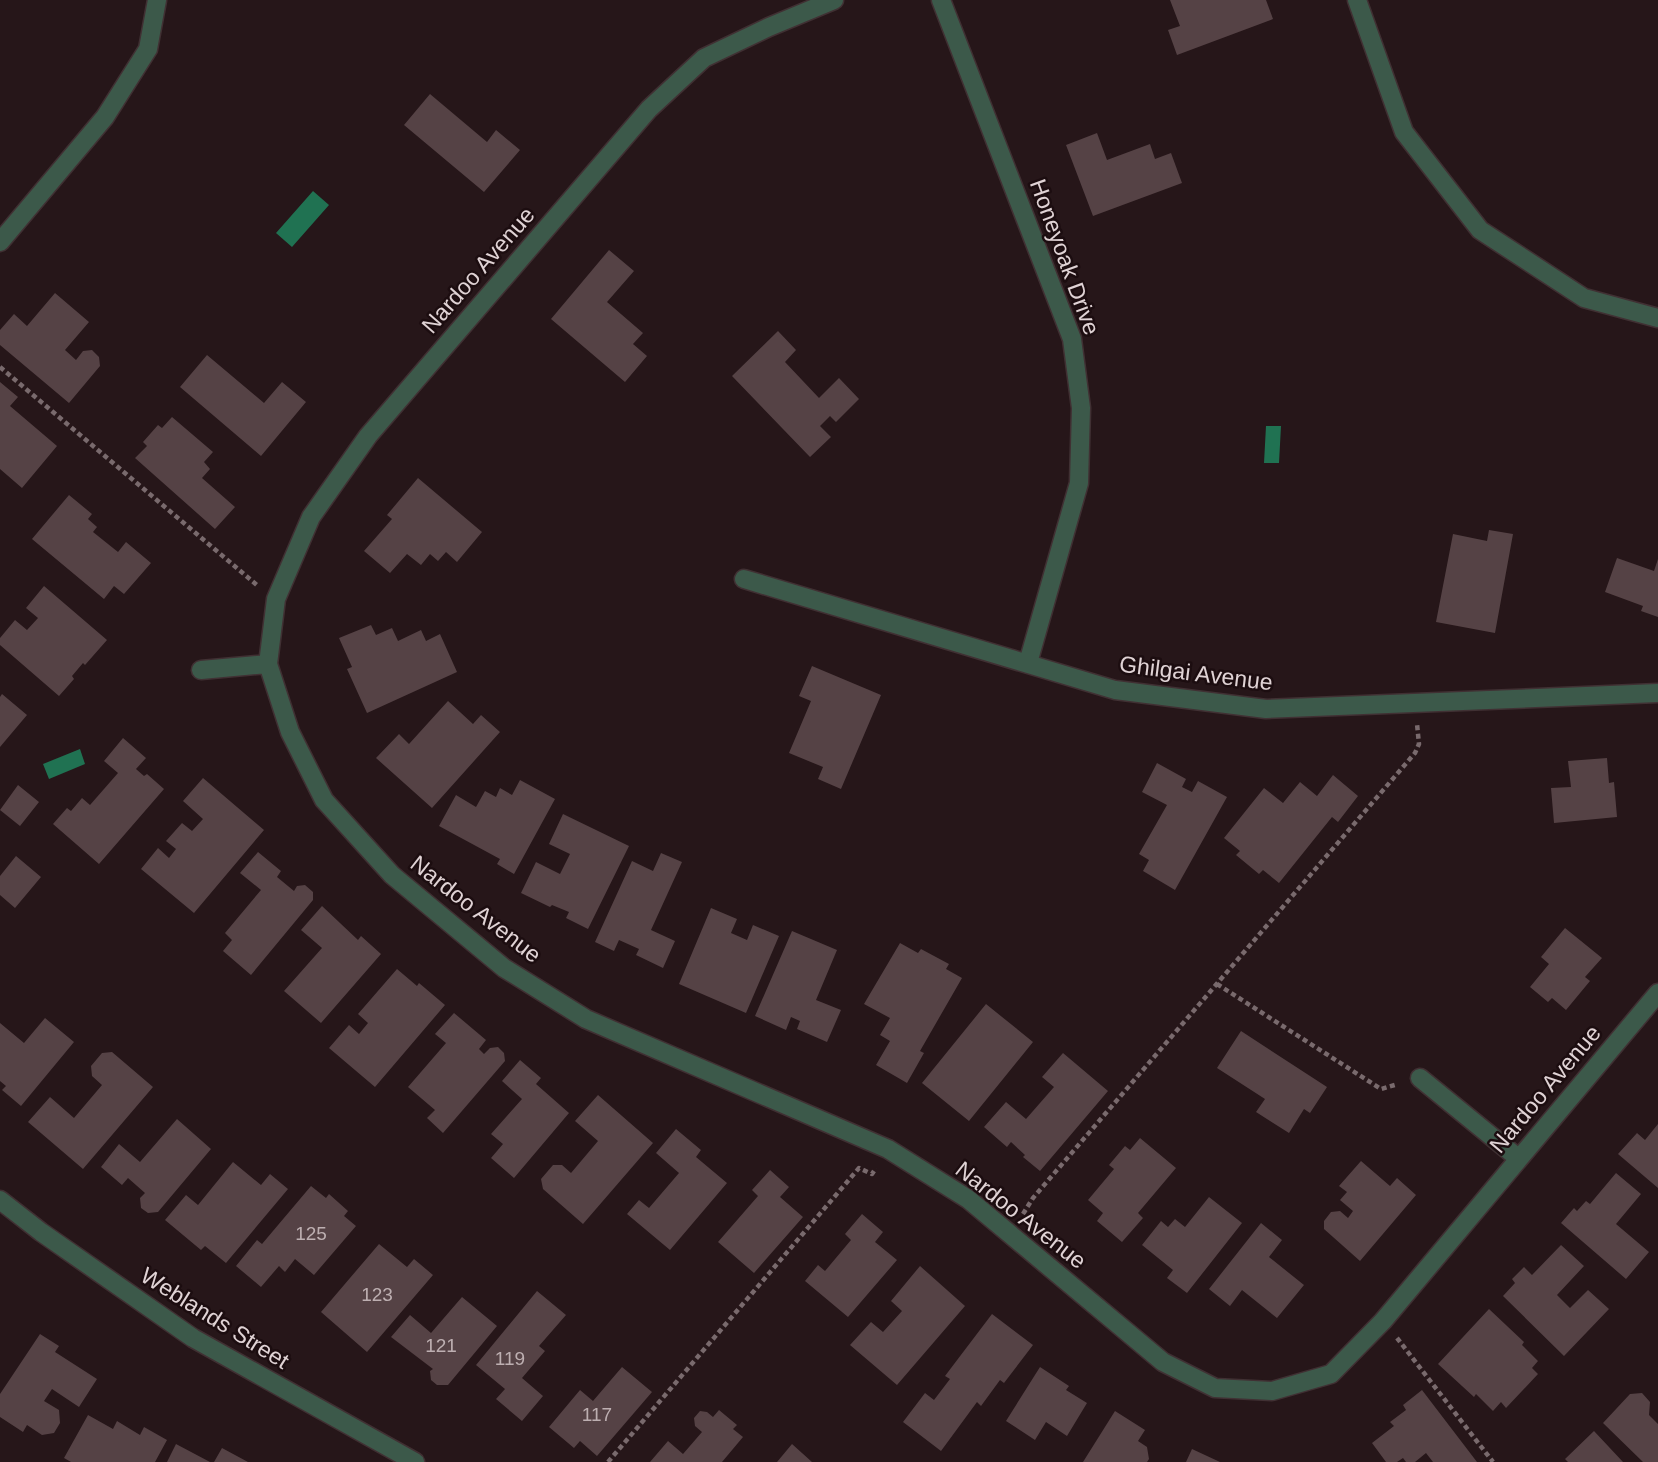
<svg xmlns="http://www.w3.org/2000/svg" width="1658" height="1462" viewBox="0 0 1658 1462" font-family="Arial,sans-serif">
<style>
.water{fill:#207252}
.building{fill:#554245}
.lines{fill:none;stroke-linecap:round;stroke-linejoin:round}
.minor-casing{stroke:#403033;stroke-width:21}
.path{stroke:#796a6d;stroke-width:4.5;stroke-dasharray:5 3.5;stroke-linecap:butt}
.minor{stroke:#3c594a;stroke-width:18}
.labels{text-anchor:middle;stroke-width:5;stroke-linejoin:round;paint-order:stroke}
.number-label{font-size:19px;fill:#bdafb1}
.street-label{font-size:23px;fill:#e0d3d5;stroke:#1c0d10}
</style>
<rect width="100%" height="100%" fill="#261619"/>
<path class="water" d="M313,191L329,205L292,247L276,233Z
M1266,426H1281L1279,463H1264Z
M80,749L85,764L49,779L43,764Z"/>
<path class="building" d="M1170,0H1266L1273,19L1177,55L1168,30L1180,26Z
M430,94L487,142L496,130L520,150L484,192L404,125Z
M1097,133L1107,160L1150,144L1155,159L1171,153L1182,183L1093,216L1066,145Z
M609,250L634,271L607,302L643,333L633,344L647,356L625,382L551,319Z
M55,293L89,322L65,350L76,360L83,351L92,350L99,357L100,366L69,403L0,345V330L14,314L27,326Z
M778,331L796,350L785,362L819,398L839,378L859,399L836,422L830,416L820,426L831,437L810,457L732,376Z
M207,355L264,403L282,382L306,402L261,456L180,387Z
M0,382L18,397L10,406L57,446L22,488L0,469Z
M172,417L213,452L204,462L210,469L202,478L235,507L215,529L135,458L147,446L143,442L158,425L162,428Z
M418,478L482,532L457,562L446,552L438,561L430,554L421,565L407,554L390,573L364,551L392,519L387,515Z
M69,495L92,514L88,519L97,527L93,532L118,552L126,542L151,563L124,594L114,586L104,599L32,539Z
M1489,530L1513,534L1495,633L1436,622L1453,534L1487,541Z
M1617,558L1654,571L1658,559V617L1641,611L1643,606L1605,592Z
M44,586L107,640L85,665L83,663L72,676L74,679L59,696L0,645V638L15,620L27,630L38,618L26,608Z
M371,625L376,635L392,628L398,641L421,630L426,641L440,634L457,672L367,713L347,669L352,667L339,638Z
M812,666L881,695L841,789L818,779L823,767L789,753L811,701L799,696Z
M2,694L27,715L0,747V697Z
M448,701L473,724L481,715L500,732L432,808L376,758L399,734L409,744Z
M123,738L146,758L136,769L144,776L147,774L164,789L99,864L53,824L67,808L71,811L82,798L90,805L118,773L104,761Z
M1607,758L1609,783L1614,782L1617,817L1554,823L1551,788L1571,787L1568,761Z
M1157,763L1186,779L1182,787L1192,792L1198,781L1227,797L1175,890L1143,871L1149,860L1139,854L1167,805L1142,792Z
M1333,775L1358,796L1338,822L1332,817L1279,883L1263,870L1259,874L1236,855L1240,851L1224,838L1264,788L1283,803L1300,782L1317,796Z
M203,778L264,830L194,913L141,869L158,848L169,858L176,849L166,841L182,823L192,831L203,819L183,801Z
M520,780L555,799L514,874L497,864L500,859L439,826L456,795L476,807L485,791L496,797L500,788L512,795Z
M18,785L39,802L20,826L0,810Z
M563,814L629,846L588,929L566,918L569,912L552,905L550,907L521,893L536,862L560,874L570,854L549,844Z
M258,852L281,871L277,877L294,891L297,886L305,885L313,892V900L251,975L223,951L232,940L225,933L261,890L240,873Z
M661,853L682,862L651,930L675,941L663,968L636,955L639,949L619,940L614,951L595,942L632,861L653,871Z
M16,856L41,877L15,908L0,895V876Z
M322,906L358,940L361,936L381,954L321,1023L284,991L322,948L301,930Z
M711,908L737,919L731,933L747,940L753,925L779,936L746,1013L679,984Z
M1565,928L1602,958L1585,977L1590,981L1566,1010L1552,998L1548,1002L1530,987L1549,964L1541,957Z
M792,931L837,950L816,1000L841,1010L827,1042L797,1029L800,1021L791,1017L786,1030L755,1016Z
M900,943L918,953L921,949L949,964L946,969L962,978L920,1051L924,1053L907,1083L876,1065L890,1041L880,1035L890,1018L864,1004Z
M397,969L417,986L419,983L445,1005L375,1087L329,1048L349,1025L359,1034L368,1023L358,1014Z
M986,1004L1033,1042L969,1121L922,1083Z
M454,1013L486,1040L479,1049L484,1054L490,1048L498,1047L504,1053L505,1061L443,1133L427,1118L435,1110L408,1087L446,1043L435,1034Z
M45,1018L74,1042L21,1106L2,1090L6,1086L0,1081V1023L24,1043Z
M1241,1031L1327,1087L1310,1113L1304,1109L1289,1133L1256,1112L1265,1099L1217,1068Z
M112,1052L153,1087L83,1169L28,1122L50,1097L74,1118L102,1085L92,1076L91,1066L102,1053Z
M1063,1053L1108,1091L1040,1171L1023,1157L1025,1155L1011,1142L1007,1147L984,1127L1006,1102L1026,1119L1054,1087L1042,1077Z
M520,1060L541,1078L536,1084L569,1113L514,1178L491,1158L503,1144L491,1134L522,1099L502,1081Z
M598,1095L653,1143L583,1224L543,1189L541,1179L553,1165H562L571,1173L598,1141L575,1121Z
M177,1119L211,1149L158,1212L148,1213L141,1208L140,1198L145,1193L128,1178L122,1185L101,1167L119,1144L140,1162Z
M1658,1124V1188L1618,1154L1637,1133L1645,1140Z
M676,1129L701,1150L696,1157L727,1183L670,1250L627,1214L639,1200L649,1208L679,1173L656,1153Z
M1140,1138L1176,1168L1138,1213L1143,1218L1122,1242L1097,1221L1103,1213L1088,1200L1114,1169L1109,1165L1125,1146L1130,1150Z
M1361,1161L1390,1186L1397,1178L1416,1195L1360,1261L1324,1229V1221L1331,1212L1340,1211L1348,1218L1353,1211L1340,1200L1347,1192L1339,1186Z
M233,1162L261,1185L270,1174L288,1189L226,1263L205,1246L201,1250L165,1220L186,1195L198,1205Z
M770,1170L789,1187L780,1197L803,1217L754,1273L718,1242L758,1196L752,1190Z
M1616,1173L1641,1194L1616,1224L1649,1252L1626,1279L1561,1223L1574,1208L1577,1211L1586,1201L1590,1204Z
M311,1186L326,1198L329,1194L348,1211L344,1216L356,1226L314,1275L295,1259L285,1272L279,1266L261,1287L236,1266L257,1240L262,1244Z
M1209,1197L1242,1223L1187,1293L1167,1278L1173,1270L1142,1245L1161,1221L1168,1227L1175,1219L1185,1227Z
M862,1214L883,1232L875,1242L897,1260L848,1317L805,1281L818,1265L825,1271L851,1240L845,1234Z
M1261,1223L1282,1240L1269,1257L1304,1285L1277,1318L1242,1290L1230,1306L1209,1289Z
M379,1244L407,1267L414,1259L433,1275L367,1352L321,1312Z
M1561,1245L1584,1266L1557,1295L1570,1308L1588,1290L1609,1309L1564,1356L1503,1296L1515,1283L1512,1279L1524,1267L1532,1275Z
M920,1266L965,1306L897,1385L850,1345L871,1322L883,1332L902,1311L891,1301Z
M537,1291L566,1315L539,1346L545,1351L522,1378L543,1396L522,1421L496,1399L505,1389L476,1365Z
M462,1297L497,1326L448,1385H437L431,1380L430,1371L433,1369L391,1337L410,1315L431,1333Z
M1489,1309L1524,1342L1522,1345L1538,1361L1532,1368L1538,1374L1506,1408L1501,1402L1493,1411L1476,1394L1474,1397L1438,1364Z
M992,1314L1033,1345L1004,1383L1000,1380L981,1406L977,1402L941,1451L903,1422L925,1393L934,1400L950,1379L945,1376Z
M40,1334L59,1346L55,1352L97,1379L79,1407L52,1389L44,1401L59,1410L60,1423L54,1433L42,1435L27,1425L23,1432L0,1417V1394Z
M622,1367L652,1392L597,1456L580,1441L574,1448L549,1427L580,1390L593,1401Z
M1040,1367L1069,1386L1066,1390L1087,1403L1067,1436L1046,1422L1035,1440L1006,1421Z
M1422,1390L1477,1462H1433L1426,1453L1415,1462H1406L1403,1458L1397,1462H1386L1372,1443L1394,1426L1390,1422L1406,1410L1403,1405Z
M1642,1393L1650,1402L1649,1415L1658,1424V1462H1643L1603,1423L1630,1394Z
M719,1410L737,1425L733,1429L743,1437L722,1462H650L668,1441L683,1454L702,1432L695,1426L694,1418L700,1411L707,1412L713,1417Z
M1115,1411L1145,1430L1138,1441L1147,1447L1149,1459L1147,1462H1083Z
M88,1415L113,1429L117,1421L140,1435L144,1427L167,1440L155,1462H71L64,1458Z
M1594,1431L1623,1462H1568L1565,1459Z
M176,1444L210,1462H167Z
M792,1444L812,1462H777Z
M222,1448L248,1462H214Z
M1192,1449L1220,1462H1186Z"/>
<g class="lines">
<defs>
<path id="minor" d="M834,0L769,27L704,58L649,109L368,436L311,517L276,599L268,664L290,732L324,800L392,875L504,968L586,1019L888,1149L968,1199L1163,1362L1215,1388L1272,1391L1331,1374L1383,1321L1658,993
M941,0L1072,339L1081,408L1079,483L1028,663
M1357,0L1404,132L1480,230L1584,298L1658,318
M0,242L105,117L148,49L157,0
M744,579L1115,690L1266,709L1658,693
M201,670L268,664
M1420,1078L1518,1158
M0,1200L41,1232L193,1338L415,1462"/>
</defs>
<use href="#minor" class="minor-casing"/>
<path class="path" d="M0,367L258,586
M1217,984L1381,1089L1398,1084
M1023,1214L1033,1198L1415,753L1419,744L1417,724
M1397,1338L1493,1462
M608,1462L859,1168L872,1174L876,1168"/>
<use href="#minor" class="minor"/>
</g>
<g class="labels">
<g class="number-label">
<text x="311" y="1240">125</text>
<text x="377" y="1301">123</text>
<text x="441" y="1352">121</text>
<text x="510" y="1365">119</text>
<text x="597" y="1421">117</text>
</g>
<g class="street-label">
<text transform="translate(1065 257) rotate(70)" y="8">Honeyoak Drive</text>
<text transform="translate(478 270) rotate(-49)" y="8">Nardoo Avenue</text>
<text transform="translate(1196 673) rotate(7)" y="8">Ghilgai Avenue</text>
<text transform="translate(476 909) rotate(38)" y="8">Nardoo Avenue</text>
<text transform="translate(1545 1089) rotate(-50)" y="8">Nardoo Avenue</text>
<text transform="translate(1021 1215) rotate(38)" y="8">Nardoo Avenue</text>
<text transform="translate(215 1318) rotate(32)" y="8">Weblands Street</text>
</g>
</g>
</svg>
